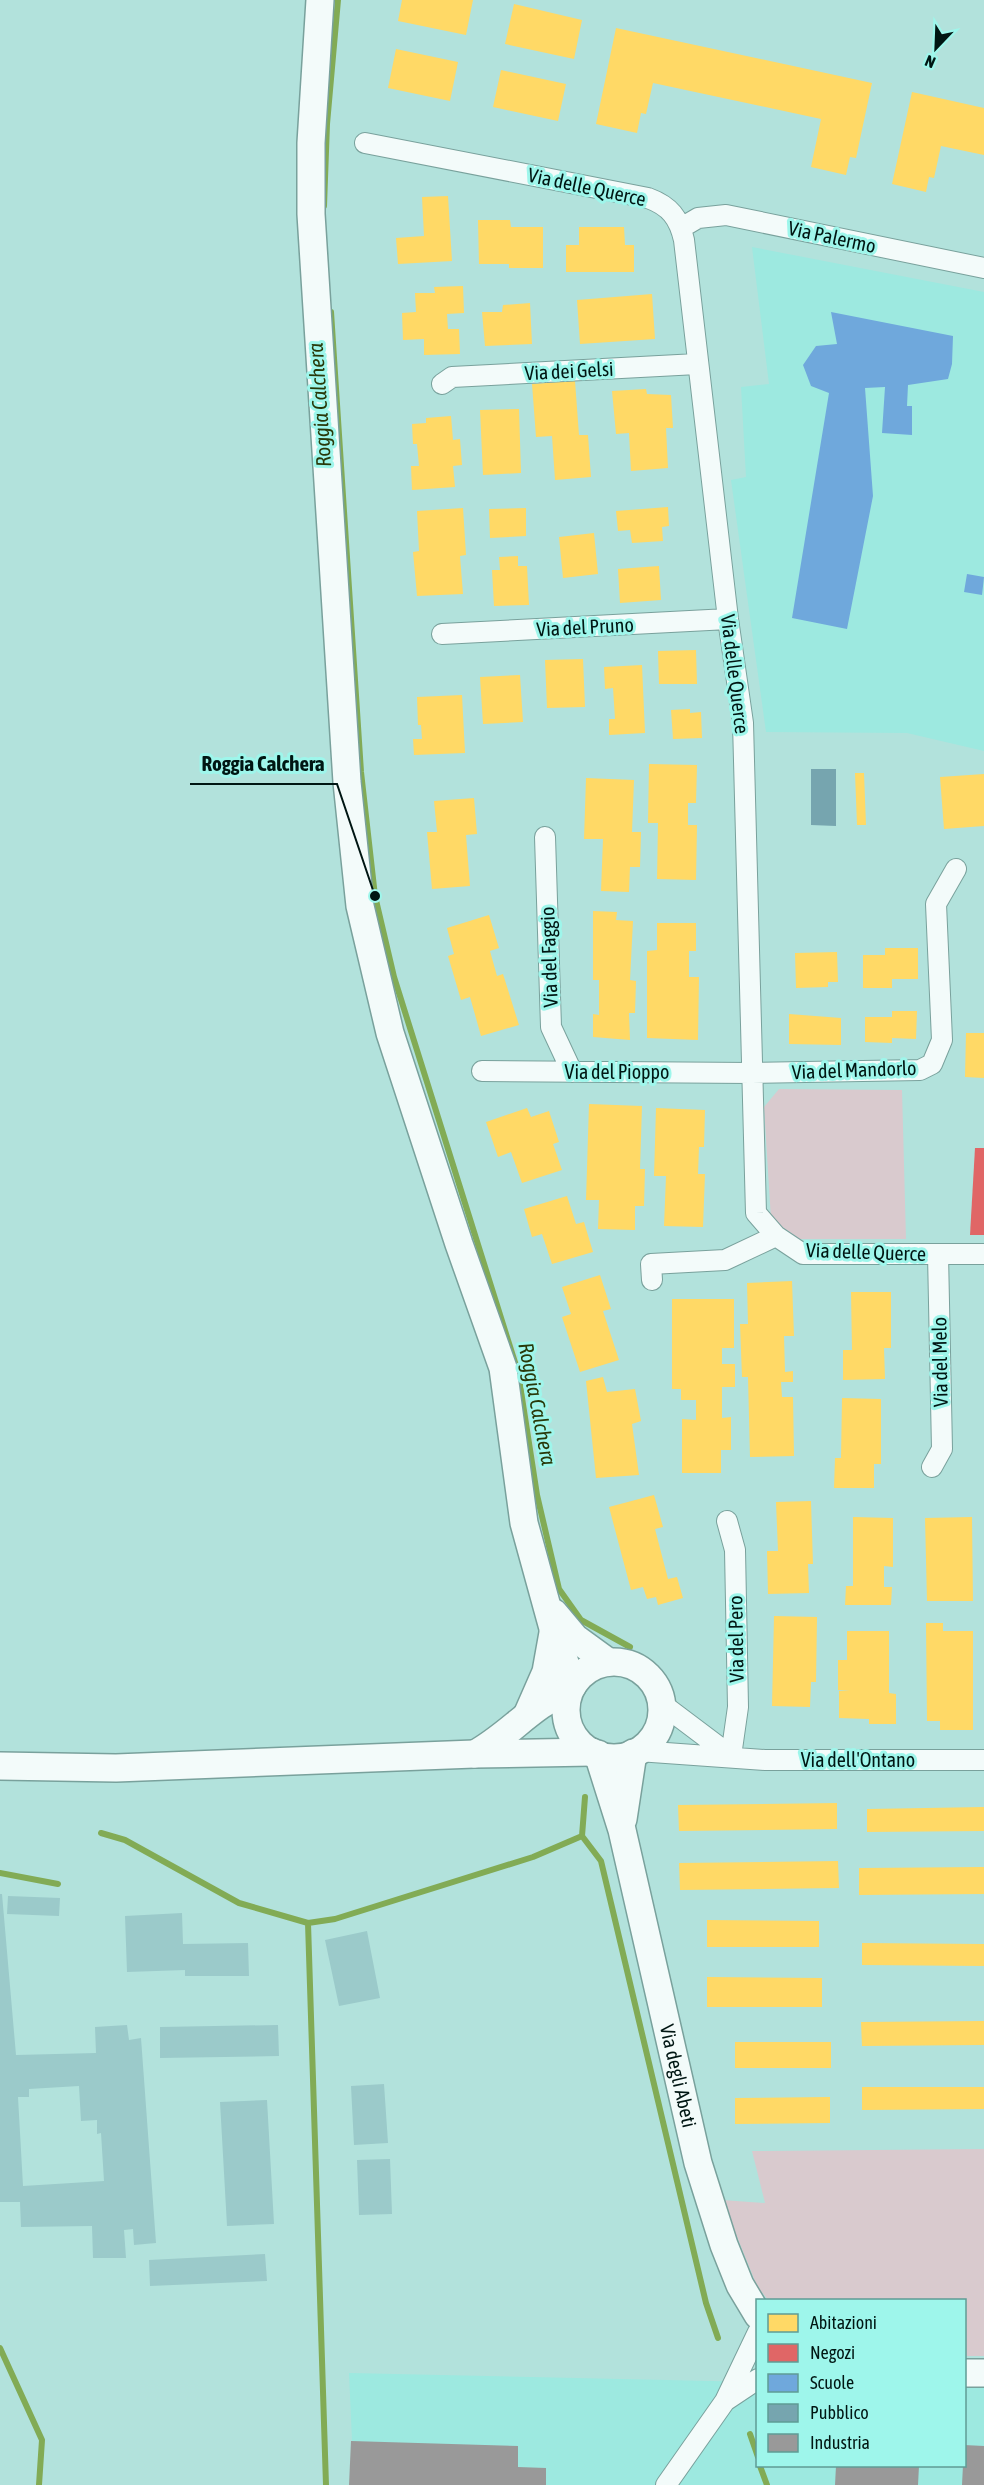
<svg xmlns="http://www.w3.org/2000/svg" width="984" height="2485" viewBox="0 0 984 2485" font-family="'Asap Condensed',sans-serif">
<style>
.built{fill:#9de9e0}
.green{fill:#d9cace}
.homes{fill:#ffd966}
.shops{fill:#e06666}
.schools{fill:#6fa8dc}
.public{fill:#76a5af}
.industry{fill:#999}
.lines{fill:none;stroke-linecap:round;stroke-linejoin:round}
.stream{stroke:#82ab55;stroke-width:6}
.building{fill:#9bcaca;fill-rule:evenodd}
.street-casing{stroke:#79a19c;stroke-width:22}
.secondary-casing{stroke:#79a19c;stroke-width:30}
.street{stroke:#f3fbfa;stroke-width:20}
.secondary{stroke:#f3fbfa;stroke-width:27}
.labels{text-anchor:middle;stroke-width:6;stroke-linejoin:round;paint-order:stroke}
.street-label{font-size:20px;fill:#001613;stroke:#9ef6eb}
.water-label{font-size:21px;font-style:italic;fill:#283809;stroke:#9ef6eb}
.leader{fill:none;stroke:#001613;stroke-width:2}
.callout-dot{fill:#001613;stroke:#9ef6eb;stroke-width:2}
.callout-label{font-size:21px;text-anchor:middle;font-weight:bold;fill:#001613;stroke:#9ef6eb;stroke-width:6;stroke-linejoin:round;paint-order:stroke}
</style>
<rect width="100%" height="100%" fill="#b2e2dc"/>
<path class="built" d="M752,247L984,292V751L907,733L766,732L731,480L746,477L741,387L769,384Z
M349,2373L757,2382L758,2466H964L965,2386H984V2485H354Z"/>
<path class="green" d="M779,1089L902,1090L906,1239H799L771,1219L764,1107Z
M984,2149V2356H965L964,2300H768L757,2286L722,2200L765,2203L752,2151Z"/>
<path class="homes" d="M402,0H473L466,35L398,21Z
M514,4L582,20L574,59L505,44Z
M616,28L872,83L856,158L850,157L846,175L811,167L821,119L653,83L646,114L641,113L637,133L596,124Z
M396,49L458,62L450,101L388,88Z
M501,70L566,84L558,121L493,107Z
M912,92L984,108V155L941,146L934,178L929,177L926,192L892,184Z
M448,196L452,261L398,264L396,238L424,236L422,197Z
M478,220H510L511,227H543V268H509V264H479Z
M579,227H624L625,245H634V272H566V245H579Z
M463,286L464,313L447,314L448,329H459L460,354L424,355V339L403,340L402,313L416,312L415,293H435L434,287Z
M652,294L655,339L580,344L577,300Z
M530,303L532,344L485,346L482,312H502L503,305Z
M575,381L579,435H588L591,477L555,480L552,436L536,437L532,384Z
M646,389L647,394L671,395L673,428H666L668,468L631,471L629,433L616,434L612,391Z
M519,409L521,473L483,475L480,410Z
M451,416L453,440L460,439L462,465L453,466L455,487L412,490L411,466H419L417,444H413L412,424L426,423V418Z
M668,507L669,526L662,527L663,541L632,543L630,530L618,531L616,511Z
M463,508L466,555L460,556L463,594L417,596L413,552L419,551L417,511Z
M526,508V536L490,538L489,509Z
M594,533L598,574L563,578L559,537Z
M518,556V566H527L529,605L494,606L492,570H500L499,557Z
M659,566L661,600L620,603L618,569Z
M696,650L697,684H659L658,651Z
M583,659L585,707L547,708L545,660Z
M642,665L645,733L609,735V719H615L613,688L605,689L604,667Z
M520,675L523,722L483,724L480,677Z
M462,695L465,753L414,755L413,739H422L421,725H418L417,697Z
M690,709V713L701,712L702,738L673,739L671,710Z
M649,764L697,765L696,803H688V825H697L696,880L657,879L658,823H648Z
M855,773H864L866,825H857Z
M984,774V826L944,829L940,777Z
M586,778L634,780L632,832H641L640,867H630L629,892L601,891L603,839H584Z
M474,798L477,834L466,835L470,886L432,889L427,832H437L434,801Z
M593,911L617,912L616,920L633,921L630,980L636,981L635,1013H629L630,1040L593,1037V1014L599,1015V980H593Z
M489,915L499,948L490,951L497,976L503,974L519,1025L481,1036L470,997L461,1000L448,956L454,954L447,928Z
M657,923H696V951H689V977H699L698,1040L647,1038V951L657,950Z
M885,948H918V979H892V988H863V955H885Z
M837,952L838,982H828V987L796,988L795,953Z
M892,1011H917L916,1039L892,1038V1043L865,1042V1017H892Z
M789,1014L841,1018V1045L789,1044Z
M966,1033H984V1078L965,1077Z
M589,1104L642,1106L640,1169H645L644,1206H635V1230L598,1229L599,1200H586Z
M527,1108L531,1117L549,1111L559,1142L553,1144L562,1170L522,1183L511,1152L498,1157L486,1122Z
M656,1108L705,1110L704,1147H699L698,1174H705L703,1227L664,1226L666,1176H654Z
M567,1196L576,1224L584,1222L593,1252L552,1264L542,1234L532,1237L524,1209Z
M600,1275L611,1309L603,1311L619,1360L580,1372L562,1317L571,1314L562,1287Z
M792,1281L794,1336H784L785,1372L793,1371V1382H781L782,1397H793L794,1456L750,1457L748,1377H742L740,1324H748L747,1283Z
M851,1292H891V1348H884L885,1379L843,1380V1350H852Z
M672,1299H734V1348H722V1364H735V1387H722V1418L731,1417V1450H721V1473H682V1419L696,1420V1400H681V1389H672Z
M603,1377L607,1392L635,1389L641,1421L632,1424L639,1475L596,1478L586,1381Z
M842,1398L881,1399V1464H874V1488H834L835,1458H841Z
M654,1495L663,1527L655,1529L668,1579L677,1577L683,1598L658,1605L656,1597L647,1599L643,1587L631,1590L609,1507Z
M811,1501L813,1564H808L809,1593L768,1594L767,1551H778L776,1502Z
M853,1517L893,1518V1567L884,1566V1587H892L891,1605H845L846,1586H853Z
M972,1517L973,1601H927L925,1518Z
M774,1616L817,1617L816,1682H811L810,1707L772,1706Z
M926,1623H943V1631H973V1730H940V1721H927Z
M847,1631H889V1693L896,1694V1724H869V1719L839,1718V1691H850L838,1690V1660H847Z
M837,1803V1829L679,1831L678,1805Z
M984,1807V1831L867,1832V1809Z
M838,1861L839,1888L680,1890L679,1863Z
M984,1867V1894L859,1895V1868Z
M707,1920L819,1921V1947H707Z
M862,1943L984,1944V1966L862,1965Z
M707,1977L822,1978V2007H707Z
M984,2021V2045L862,2046L861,2022Z
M735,2042H831V2068H735Z
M862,2087H984V2109L862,2110Z
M830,2097V2123L735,2124V2098Z"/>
<path class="shops" d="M975,1148H984V1235H970Z"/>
<path class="schools" d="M831,312L953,336L952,364L948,379L908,385L907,406H912V435L882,433L885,387L865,388L873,496L847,629L792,618L829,393L811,386L803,365L816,346L837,344Z
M967,574L984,577L982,595L964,592Z"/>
<path class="public" d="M811,769H836V826L811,825Z"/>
<path class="industry" d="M351,2441L518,2446V2467L546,2468V2485H349Z
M964,2445L984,2446V2485H962Z
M836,2466H919L918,2485H835Z"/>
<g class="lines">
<path class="stream" d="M324,206L327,124L338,0
M331,312L361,772L375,896L394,977L518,1372L537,1495L559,1589L581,1620L630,1647
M101,1833L125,1840L239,1903L308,1923L335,1919L533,1857L582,1836L585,1797
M582,1836L601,1861L706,2303L718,2338
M0,1873L58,1884
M308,1923L326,2485
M0,2348L42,2440L39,2485
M750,2434L758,2457
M760,2466L767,2485"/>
</g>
<path class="building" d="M0,1894H2L16,2055L96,2053L95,2027L127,2025L129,2040L141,2038L156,2243L134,2245L133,2229L124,2230L126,2258H93L92,2226L21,2227L20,2202H0ZM79,2086L81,2121L97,2120V2134L101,2133L104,2181L23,2186L18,2097H29V2089Z
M8,1896L60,1898L59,1916L7,1914Z
M182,1913L183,1944L248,1943L249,1976H185V1970L127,1972L125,1916Z
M367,1931L380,1998L339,2006L325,1940Z
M278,2025L279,2056L160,2058V2027Z
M384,2084L388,2143L354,2145L351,2086Z
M267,2100L274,2224L227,2226L220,2102Z
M390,2159L392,2214L359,2215L357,2160Z
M265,2254L267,2281L150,2286L149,2260Z"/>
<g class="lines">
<defs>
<path id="street" d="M365,143L648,198C670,206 679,218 684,240L728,619L743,723L756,1213L776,1236L803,1254H984
M681,228L698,218L726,215L984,268
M442,384L452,377L697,364
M442,634L728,619
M545,837L551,1027L572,1072
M482,1071L752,1073L920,1070L932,1064L942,1040L936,904L956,869
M652,1280L651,1264L725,1260L776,1236
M932,1467L942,1449L938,1254
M727,1521L735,1550L738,1707L731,1756
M662,1704L731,1756
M638,1751L765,1760H984
M725,2401L758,2379
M666,2485L725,2401L758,2332"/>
<g id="secondary">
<path d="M320,0L311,143V214L347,782L360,906L390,1033L459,1244L503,1368L524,1523L554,1632L573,1685"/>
<path d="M554,1613L575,1638L608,1662"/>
<circle cx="614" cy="1710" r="48"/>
<path d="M528,1713L546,1672L553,1633"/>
<path d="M475,1754C511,1734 530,1706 570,1689"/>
<path id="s1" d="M598,1754L622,1830L698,2163L724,2245L740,2285L758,2315"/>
<path d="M0,1766L116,1768L474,1754L592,1752"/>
<path d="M623,1819L633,1753"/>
<path d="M964,2373H984"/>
</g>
</defs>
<use href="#street" class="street-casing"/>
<use href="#secondary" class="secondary-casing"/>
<use href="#street" class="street"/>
<use href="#secondary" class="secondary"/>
</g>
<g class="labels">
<g class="street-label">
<text transform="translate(587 187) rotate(12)" y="7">Via delle Querce</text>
<text transform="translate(832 237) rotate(12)" y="7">Via Palermo</text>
<text transform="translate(569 371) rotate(-3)" y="7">Via dei Gelsi</text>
<text transform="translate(585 627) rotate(-3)" y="7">Via del Pruno</text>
<text transform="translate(735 674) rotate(83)" y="7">Via delle Querce</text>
<text transform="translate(549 957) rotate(-92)" y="7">Via del Faggio</text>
<text transform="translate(854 1070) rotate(-2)" y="7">Via del Mandorlo</text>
<text x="617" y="1079">Via del Pioppo</text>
<text transform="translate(866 1252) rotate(2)" y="7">Via delle Querce</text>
<text transform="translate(940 1362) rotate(-91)" y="7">Via del Melo</text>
<text transform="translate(736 1639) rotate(-91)" y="7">Via del Pero</text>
<text x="858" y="1767">Via dell'Ontano</text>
<text dy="7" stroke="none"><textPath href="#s1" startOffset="332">Via degli Abeti</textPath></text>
</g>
<g class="water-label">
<text transform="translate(320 405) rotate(-94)" y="7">Roggia Calchera</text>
<text transform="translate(537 1404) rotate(79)" y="7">Roggia Calchera</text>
</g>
</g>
<path class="leader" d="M375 896L337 784H190"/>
<circle class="callout-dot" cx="375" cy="896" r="6"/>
<g class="callout-label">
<text x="263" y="771">Roggia Calchera</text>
</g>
<rect x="756" y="2299" width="210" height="168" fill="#9ef6eb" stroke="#5f9c95" stroke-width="1.5"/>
<rect x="768" y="2314" width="30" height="18" fill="#ffd966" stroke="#5f9c95" stroke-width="1.5"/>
<text x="810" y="2329" font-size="18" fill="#001613">Abitazioni</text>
<rect x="768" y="2344" width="30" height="18" fill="#e06666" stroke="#5f9c95" stroke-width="1.5"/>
<text x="810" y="2359" font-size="18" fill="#001613">Negozi</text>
<rect x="768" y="2374" width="30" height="18" fill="#6fa8dc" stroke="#5f9c95" stroke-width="1.5"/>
<text x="810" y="2389" font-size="18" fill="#001613">Scuole</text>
<rect x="768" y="2404" width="30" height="18" fill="#76a5af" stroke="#5f9c95" stroke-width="1.5"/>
<text x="810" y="2419" font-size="18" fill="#001613">Pubblico</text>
<rect x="768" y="2434" width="30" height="18" fill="#999999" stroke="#5f9c95" stroke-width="1.5"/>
<text x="810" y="2449" font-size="18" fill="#001613">Industria</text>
<g transform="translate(936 48) rotate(203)" stroke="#9ef6eb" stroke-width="4.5" paint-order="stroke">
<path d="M0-4.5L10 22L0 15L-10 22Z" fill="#001613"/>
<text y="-9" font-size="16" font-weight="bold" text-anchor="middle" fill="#001613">N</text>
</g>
</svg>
